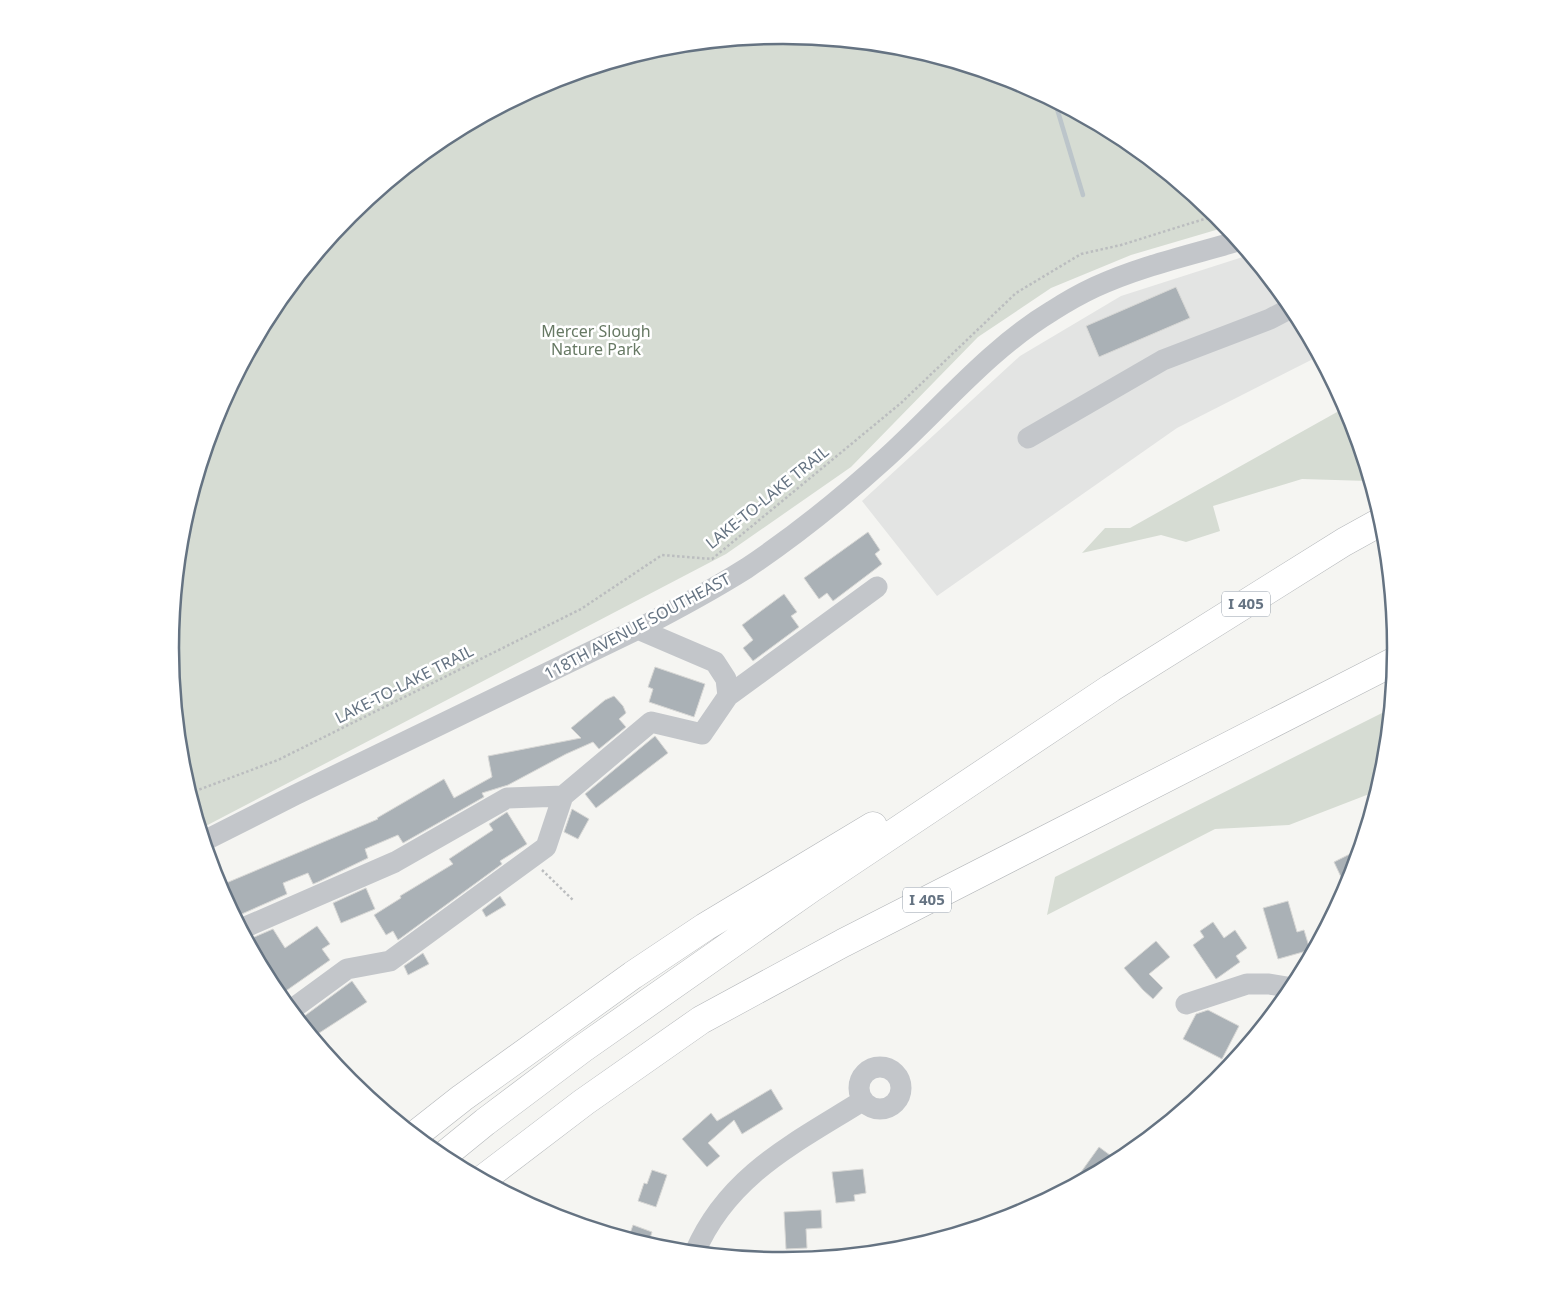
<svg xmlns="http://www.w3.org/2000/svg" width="1566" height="1296" viewBox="0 0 1566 1296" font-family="'Noto Sans',sans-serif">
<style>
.built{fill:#e3e4e3}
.green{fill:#d6dcd3}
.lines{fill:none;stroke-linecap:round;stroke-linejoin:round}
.stream{stroke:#bcc5ca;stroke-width:4.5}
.building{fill:#aab1b6;stroke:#d7d7d5}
.highway-casing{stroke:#b4b7ba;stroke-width:29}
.path{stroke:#bbbdbf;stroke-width:2.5;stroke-dasharray:2.5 2.5;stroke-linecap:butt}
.minor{stroke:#c3c6ca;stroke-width:21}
.highway{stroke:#fff;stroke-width:28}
.labels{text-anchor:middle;stroke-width:5;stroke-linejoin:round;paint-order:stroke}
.shield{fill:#fff;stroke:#939da8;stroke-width:1}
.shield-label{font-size:15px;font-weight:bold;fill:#657382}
.park-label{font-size:16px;fill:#677964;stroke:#fff}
.street-label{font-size:16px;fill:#657382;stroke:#fff}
.rim{fill:none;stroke:#657382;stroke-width:2.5}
</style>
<rect width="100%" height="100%" fill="#f5f5f2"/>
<path class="built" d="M1249,255L1293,308L1319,356L1177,428L937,596L862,501L1020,356L1121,296Z"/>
<path class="green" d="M783,35L903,47L1018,82L1124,138L1217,215L1226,227L1131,255L1051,288L978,337L851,467L726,554L200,829L182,767L170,648L182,528L217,413L273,307L350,214L443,138L549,82L664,47Z
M1346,407L1349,414L1370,481H1368L1302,479L1213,506L1220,531L1186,542L1161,535L1082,553L1105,528H1130Z
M1390,709L1384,768L1377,791L1289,825L1215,829L1047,915L1055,877Z"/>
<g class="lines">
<path class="stream" d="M1055,102L1083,195"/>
</g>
<path class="building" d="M1176,287L1190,318L1099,357L1086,326Z
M868,532L880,550L875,554L882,564L833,601L827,593L819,599L804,578Z
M784,594L797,612L791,616L799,627L753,661L743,648L753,640L742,625Z
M655,667L705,684L694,717L649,702L653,689L648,687Z
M614,696L623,706L626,713L619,719L626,727L599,749L593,742L566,754L508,785L482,793L484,797L403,843L398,835L365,849L368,858L318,882L313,884L308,873L283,883L287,894L235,917L219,886L378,819L377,818L444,779L454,798L492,777L488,756L581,738L571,728L605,700Z
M655,736L668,753L596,808L585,794Z
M572,809L589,819L578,839L564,832Z
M507,812L527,844L500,861L502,864L398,940L393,931L386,935L374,915L401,898L400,896L453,864L449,859L493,830L489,824Z
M1360,849L1349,883L1345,874L1341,877L1334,862Z
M366,888L375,909L341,923L333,903Z
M500,896L506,905L486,917L482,910Z
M1288,901L1297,932L1304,930L1310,950L1278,959L1263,908Z
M1213,922L1224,938L1235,930L1247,948L1236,956L1240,962L1216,979L1193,945L1204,937L1200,931Z
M317,926L330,944L322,949L330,960L280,995L274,986L272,987L261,965L266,961L252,938L273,929L285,948Z
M1156,941L1170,957L1149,974L1163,988L1153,999L1143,990L1124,968Z
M423,953L429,964L408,975L404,966Z
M352,981L367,1002L313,1037L299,1020Z
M1208,1010L1239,1026L1222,1059L1183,1039L1196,1014Z
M771,1089L783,1109L742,1134L734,1120L708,1143L720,1156L707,1167L682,1139L711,1113L717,1121Z
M1099,1147L1118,1161L1071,1186Z
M863,1169L866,1193L854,1195L855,1201L836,1203L832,1172Z
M652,1170L667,1175L656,1207L638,1201L644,1183L647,1184Z
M821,1210L822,1228L806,1229L807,1248L786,1249L784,1212Z
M633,1225L652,1232L648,1245L628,1239Z"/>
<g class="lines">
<defs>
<path id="highway" d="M415,1135L462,1098L633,975L705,927L873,826
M442,1157L485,1122L582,1049L813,887L1111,688L1344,542L1382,521
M483,1179L584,1102L701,1020L843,943L1395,661"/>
</defs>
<use href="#highway" class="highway-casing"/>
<path class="path" d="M190,793L278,760L581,609L662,555L712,559L901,403L1016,293L1081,254L1121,245L1217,215
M542,870L574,901"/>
<path class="minor" d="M1028,438L1163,360L1270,319L1293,307
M638,629L715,662L726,679L728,696
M204,841L295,795L638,629C675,610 712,590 747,568C796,535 842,498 886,458C940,409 989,349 1052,311C1066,302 1080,294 1095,287C1140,266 1191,255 1238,241
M241,929L395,862L507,798L563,796
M1186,1004L1247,984H1269L1293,988
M291,1010L347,969L390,961L546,847L563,796L651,722L702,734L728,696L877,587
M859 1088a21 21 0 1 1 42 0a21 21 0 1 1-42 0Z
M695,1252C728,1175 795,1143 862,1101"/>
<use href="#highway" class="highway"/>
</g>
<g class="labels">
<g class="shield">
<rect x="1222" y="591.5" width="48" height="25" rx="4"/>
<rect x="903" y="887.5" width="48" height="25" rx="4"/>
</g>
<g class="shield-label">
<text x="1246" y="609">I 405</text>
<text x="927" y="905">I 405</text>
</g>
<g class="park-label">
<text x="596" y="337">Mercer Slough<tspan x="596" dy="18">Nature Park</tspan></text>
</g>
<g class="street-label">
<text transform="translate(767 497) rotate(-39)" y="6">LAKE-TO-LAKE TRAIL</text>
<text transform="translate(637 626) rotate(-28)" y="6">118TH AVENUE SOUTHEAST</text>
<text transform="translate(404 684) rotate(-27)" y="6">LAKE-TO-LAKE TRAIL</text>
</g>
</g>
<path d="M0 0H1566V1296H0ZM179 648a604 604 0 1 1 1208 0a604 604 0 1 1-1208 0Z" fill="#fff" fill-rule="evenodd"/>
<path class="rim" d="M179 648a604 604 0 1 1 1208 0a604 604 0 1 1-1208 0Z"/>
</svg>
